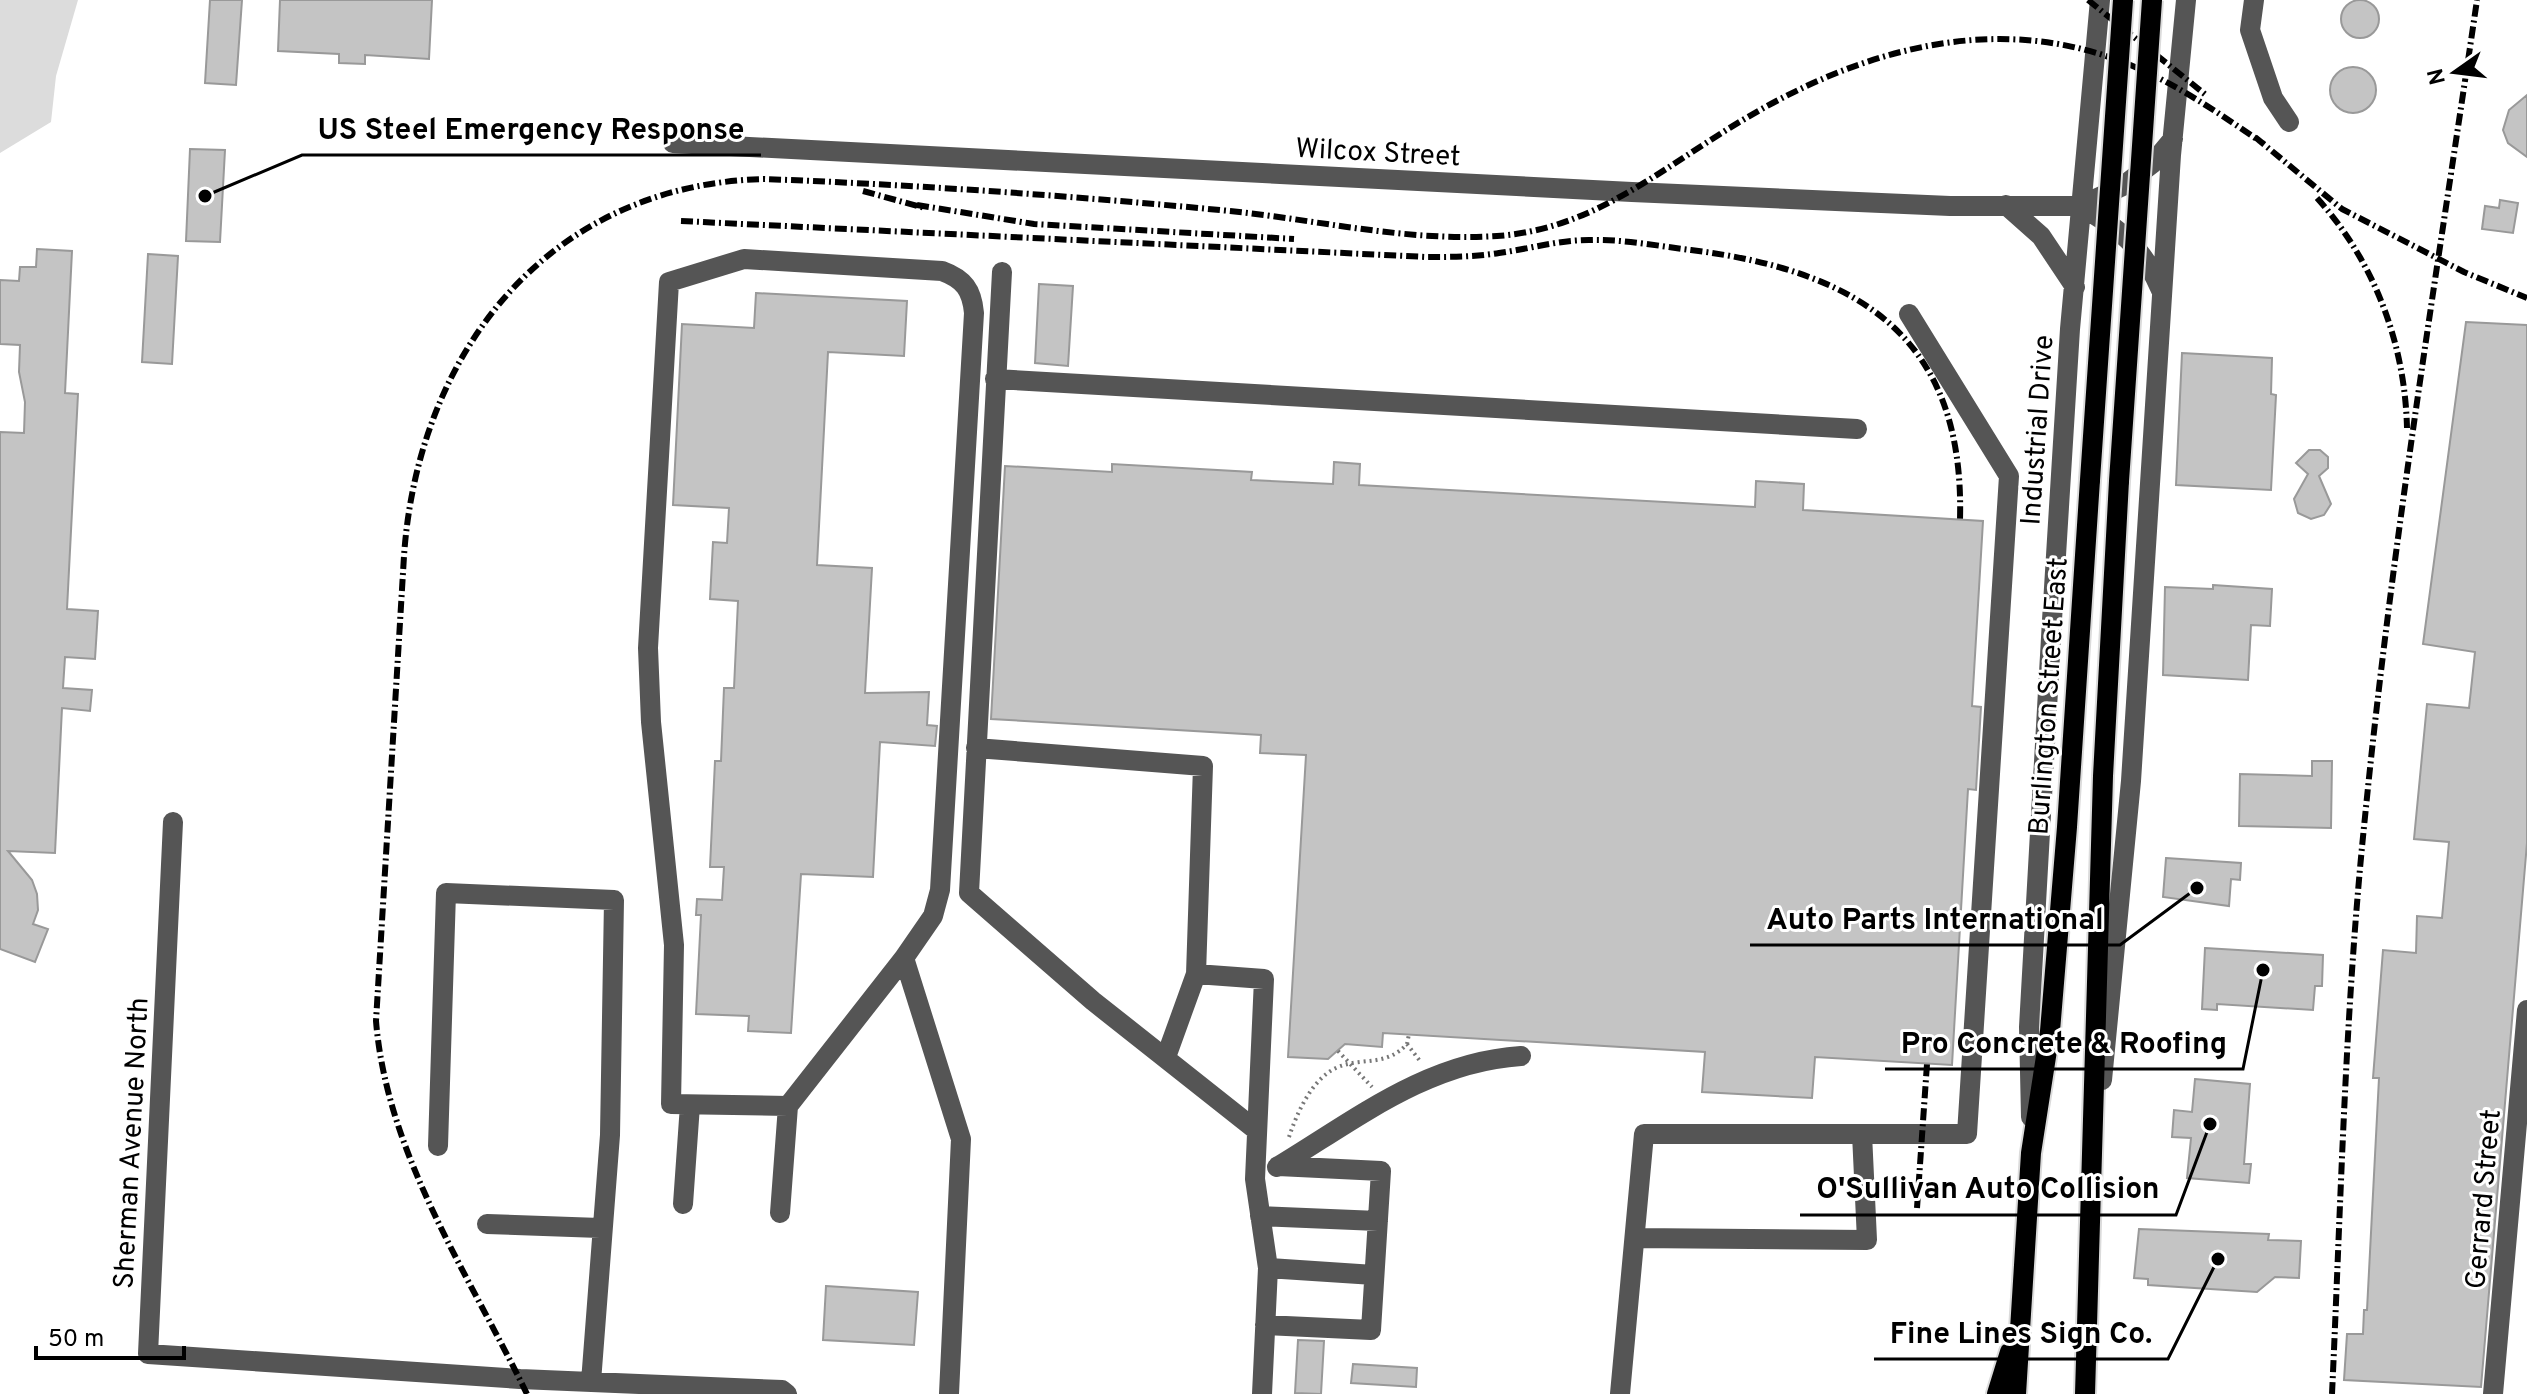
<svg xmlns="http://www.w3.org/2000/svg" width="2527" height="1394" viewBox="0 0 2527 1394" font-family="Overpass,sans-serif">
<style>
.green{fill:#dcdcdc}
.building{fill:#c4c4c4;stroke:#999;stroke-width:2}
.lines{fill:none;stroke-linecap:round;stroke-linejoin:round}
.major-casing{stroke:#dbdbdb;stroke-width:24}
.path{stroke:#777;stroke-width:4;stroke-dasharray:2 4;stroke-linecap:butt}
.minor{stroke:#555;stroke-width:20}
.major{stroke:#000;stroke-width:20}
.rail{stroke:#000;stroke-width:6;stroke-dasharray:12 4 2 4;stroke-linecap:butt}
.major-bridge-casing{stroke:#dbdbdb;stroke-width:24;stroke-linecap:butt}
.major-bridge{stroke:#000;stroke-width:20}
.labels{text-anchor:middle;stroke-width:6;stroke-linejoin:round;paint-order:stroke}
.street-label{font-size:28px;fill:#000;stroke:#fff}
.leader{fill:none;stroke:#000;stroke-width:3}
.callout-dot{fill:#000;stroke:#fff;stroke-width:3}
.callout-label{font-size:30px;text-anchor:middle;font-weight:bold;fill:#000;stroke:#fff;stroke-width:6;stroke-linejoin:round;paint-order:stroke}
</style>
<rect width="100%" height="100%" fill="#fff"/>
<path class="green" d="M0,0H78L56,76L51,122L0,153Z"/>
<path class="building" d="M210,0H242L236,85L205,83Z
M280,0H432L429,59L365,55V64L339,63V54L278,51Z
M2341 19a19 19 0 1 1 38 0a19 19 0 1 1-38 0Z
M2330 90a23 23 0 1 1 46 0a23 23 0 1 1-46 0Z
M2527,95V157L2508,143L2503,130L2509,110Z
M190,149L225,150L220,242L186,241Z
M2500,200L2518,203L2513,233L2482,229L2485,206L2499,208Z
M37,249L72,251L65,393L78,394L67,609L98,611L95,659L65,657L63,688L92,690L90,711L62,708L55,853L8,851L32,880L37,894L38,910L33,924L48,929L35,962L0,949V432L24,433L25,402L19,372L20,345L0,344V280L19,281L20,267H36Z
M148,254L178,256L172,364L142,362Z
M1039,284L1073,286L1068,366L1035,363Z
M756,293L907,301L904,356L828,352L817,565L872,568L865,693L929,692L927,725L937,726L935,746L880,742L873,877L801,874L791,1033L748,1031L749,1016L696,1014L701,915H696L697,899L722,900L724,867H710L715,761H721L724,688H734L738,601L710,599L713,542L727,543L729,508L673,505L682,324L754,328Z
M2466,322L2527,325V843L2481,1387L2344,1380L2347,1334H2363L2364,1310H2367L2379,1078H2373L2383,950L2416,953L2417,916L2442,918L2449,842L2414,839L2427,704L2469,708L2475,652L2423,644Z
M2182,353L2272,358L2271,394L2276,395L2271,490L2176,485Z
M2309,450H2320L2328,457V468L2319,476L2331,504L2324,515L2311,519L2298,513L2294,499L2308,474L2296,463Z
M1334,462L1360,464L1359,485L1755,507L1756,481L1804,484L1803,510L1983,521L1972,706L1981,707L1976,790L1968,789L1952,1065L1815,1057L1812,1098L1702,1092L1705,1052L1383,1033L1382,1047L1345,1044L1328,1059L1288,1057L1306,755L1260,753L1261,735L991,719L1005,466L1112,472V464L1252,472L1251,480L1333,484Z
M2213,585L2272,589L2270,626L2251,625L2248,680L2163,675L2165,587L2213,589Z
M2312,761H2332L2331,828L2239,826L2240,774L2312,776Z
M2166,858L2241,863L2240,880L2231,879L2229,906L2163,897Z
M2205,948L2323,955L2322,986H2315L2313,1010L2217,1004V1010L2202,1009Z
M2195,1079L2250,1084L2244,1164H2251L2249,1183L2187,1178L2191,1138L2172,1137L2174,1110L2192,1112Z
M2139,1229L2269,1234L2268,1240L2301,1241L2299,1278L2275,1277L2257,1292L2148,1285V1279L2134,1278Z
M826,1286L918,1292L914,1345L823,1340Z
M1298,1340L1324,1341L1321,1394L1295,1393Z
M1353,1364L1417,1368L1416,1387L1351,1383Z"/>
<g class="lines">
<defs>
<path id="major" d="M1997,1394L2010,1352
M2016,1394L2031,1153L2050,1031L2067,827L2090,480
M2085,1394L2103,776L2119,481"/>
</defs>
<use href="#major" class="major-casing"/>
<path class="path" d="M1407,1044L1420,1061
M1338,1051L1372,1087
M1289,1137C1297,1113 1312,1078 1338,1067C1363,1057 1386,1067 1407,1044L1409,1034"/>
<path class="minor" d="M2254,0L2250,30L2273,98L2289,122
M673,143L1632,192L1950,206H2080L2123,186L2153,163L2173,139
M2006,205L2041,236L2075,287
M2080,206C2120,229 2142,246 2161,290
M1002,272L969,893L1093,1001L1256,1130
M995,379L1857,429
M976,748L1203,766L1196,974L1264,979L1255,1179L1268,1268L1262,1394
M173,822L148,1354L520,1379L782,1390L787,1394
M904,958L961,1139L949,1394
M1166,1057L1196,974
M2102,1080L2131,781L2171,155L2186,0
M2031,1117L2029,1027L2052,620L2070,329L2100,0
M438,1146L446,893L614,900L610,1135L591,1382
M1277,1167C1355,1120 1427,1062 1521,1056
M683,1204L690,1105
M780,1213L788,1106L904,958L933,916L940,890L974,313C972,290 964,279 942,271L744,259L669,282L648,648L651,722L674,945L671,1104L788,1106
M1260,1216L1378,1221
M487,1224L600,1228
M1635,1238L1867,1240L1862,1134
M1268,1268L1374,1275
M1265,1325L1371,1330L1381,1171L1278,1166
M1620,1394L1644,1134H1967L2009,476L1909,314
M2493,1394L2527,1010"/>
<use href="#major" class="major"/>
<path class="rail" d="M2088,0L2206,95
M2255,137L2342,209L2464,272L2527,298
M863,191L925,208
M2317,198C2374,261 2405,343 2407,428
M917,205L1034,224L1294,239
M681,221L1426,257C1450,257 1474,257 1499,253C1529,249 1558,240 1589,240C1623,239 1658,246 1691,250C1859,271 1965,337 1960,520
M1917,1208L1927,1064
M527,1394C469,1275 387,1155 376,1021L404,556C418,352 549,184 765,179C920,185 1075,196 1230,211C1318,220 1408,242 1497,236C1584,230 1646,181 1717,136C1839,57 1985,6 2128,64C2177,84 2220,114 2264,144
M2332,1394C2341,1202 2345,1009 2365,817C2392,544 2437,272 2477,0"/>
<defs>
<path id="major-bridge" d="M2090,480L2123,0
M2119,481L2152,0"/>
</defs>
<use href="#major-bridge" class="major-bridge-casing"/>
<use href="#major-bridge" class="major-bridge"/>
</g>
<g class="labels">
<g class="street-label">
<text transform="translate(1378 151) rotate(3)" y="10">Wilcox Street</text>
<text transform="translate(2036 430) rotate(-86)" y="10">Industrial Drive</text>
<text transform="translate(2047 696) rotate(-86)" y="10">Burlington Street East</text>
<text transform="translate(130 1143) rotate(-87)" y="10">Sherman Avenue North</text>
<text transform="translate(2482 1199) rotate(-85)" y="10">Gerrard Street</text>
</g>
</g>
<path class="leader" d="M205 196L302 155H761M2197 888L2120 945H1750M2263 970L2243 1069H1885M2210 1124L2176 1215H1800M2218 1259L2168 1359H1874"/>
<g class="callout-dot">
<circle cx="205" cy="196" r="8"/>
<circle cx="2197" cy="888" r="8"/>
<circle cx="2263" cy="970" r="8"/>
<circle cx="2210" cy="1124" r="8"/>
<circle cx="2218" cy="1259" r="8"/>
</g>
<g class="callout-label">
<text x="531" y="139">US Steel Emergency Response</text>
<text x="1935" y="929">Auto Parts International</text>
<text x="2064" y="1053">Pro Concrete &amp; Roofing</text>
<text x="1988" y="1198">O'Sullivan Auto Collision</text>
<text x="2021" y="1343">Fine Lines Sign Co.</text>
</g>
<g transform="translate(2455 72) rotate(256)" stroke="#ffffff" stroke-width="6" paint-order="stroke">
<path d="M0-6L14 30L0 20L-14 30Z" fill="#000000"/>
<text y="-12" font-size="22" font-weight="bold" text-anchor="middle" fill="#000000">N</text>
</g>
<path d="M36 1346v12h148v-12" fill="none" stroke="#000000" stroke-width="4"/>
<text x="48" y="1346" font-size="24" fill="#000000" stroke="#ffffff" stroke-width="6" paint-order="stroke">50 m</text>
</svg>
